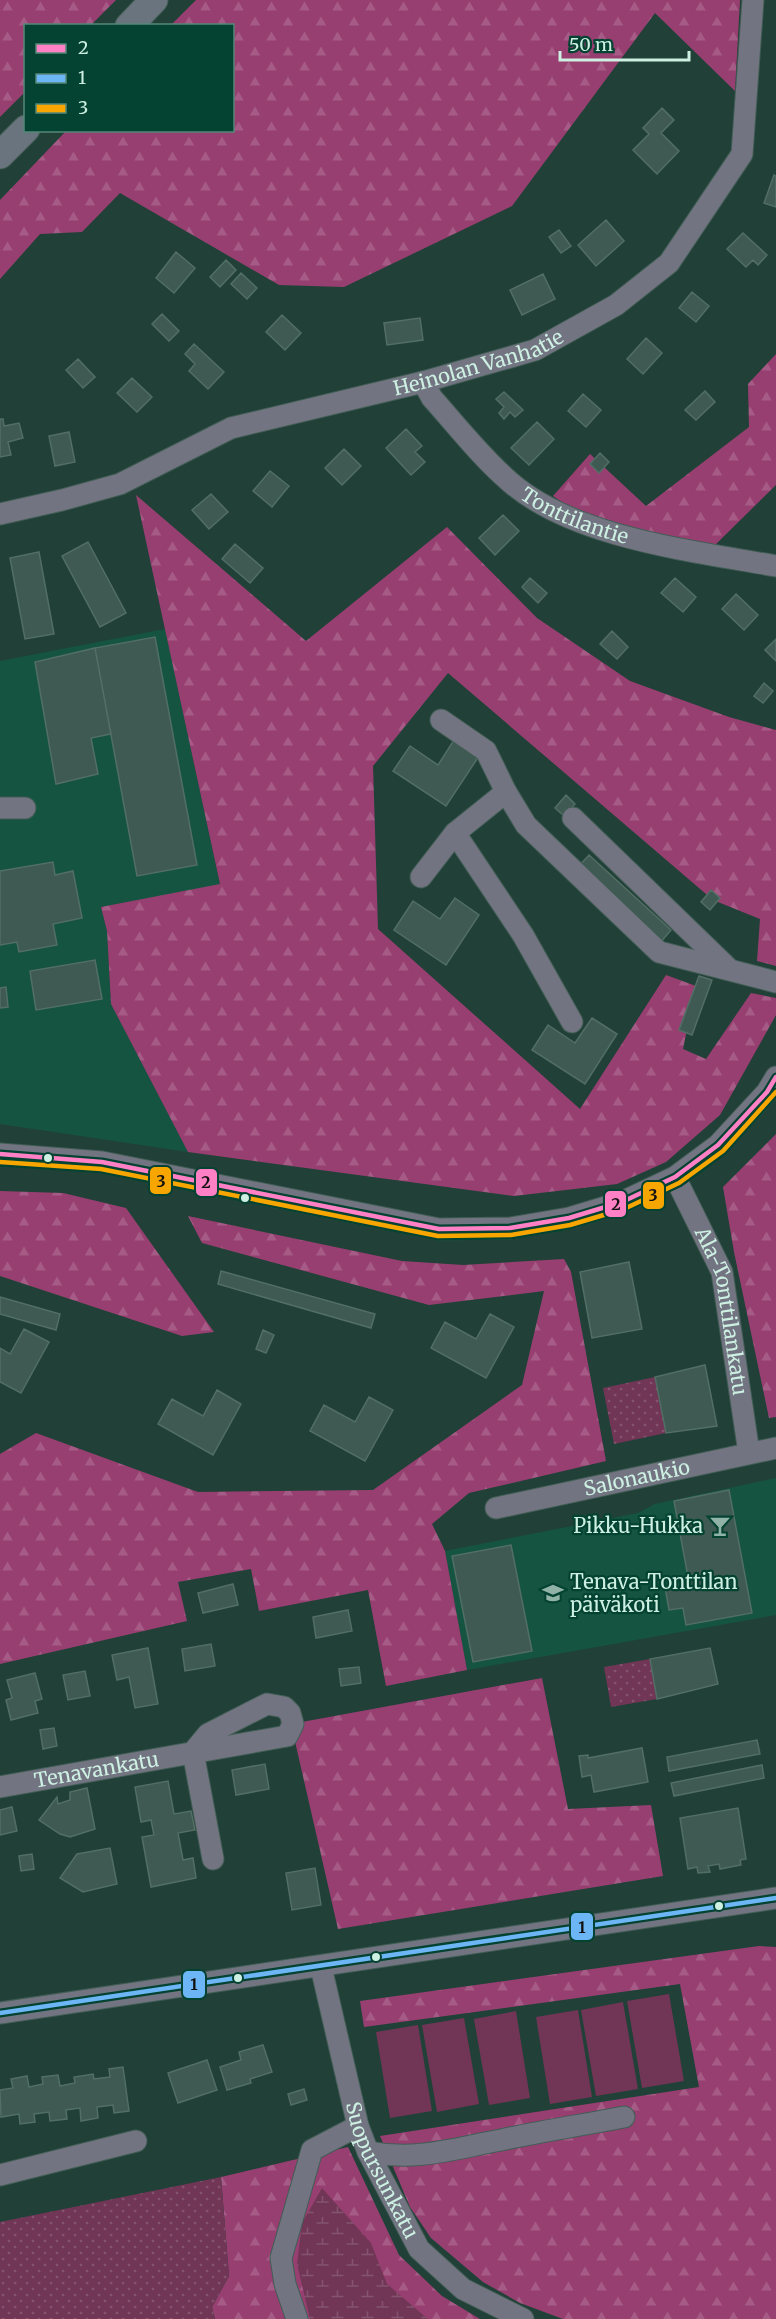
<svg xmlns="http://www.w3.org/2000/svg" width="776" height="2319" viewBox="0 0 776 2319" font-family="Merriweather,serif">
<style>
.built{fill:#165442}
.forest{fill:url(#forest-firs)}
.wetland{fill:url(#wetland-marsh)}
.park{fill:url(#park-dots)}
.pitch{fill:#713556}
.building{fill:#3e5a52;stroke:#526e65;stroke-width:1.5}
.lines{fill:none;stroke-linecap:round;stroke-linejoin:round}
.minor-casing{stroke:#425d55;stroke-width:23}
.major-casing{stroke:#425d55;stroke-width:29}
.minor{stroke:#727581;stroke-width:21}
.major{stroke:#6a747e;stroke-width:27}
.bus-1-casing{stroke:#044232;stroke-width:9}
.bus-2-casing{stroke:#044232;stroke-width:9}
.bus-3-casing{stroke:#044232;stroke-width:9}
.bus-1{stroke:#ff80c5;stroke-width:4.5}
.bus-2{stroke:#6db6f5;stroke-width:4.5}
.bus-3{stroke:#f7a600;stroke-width:4.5}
.bus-dot{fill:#cdf0e2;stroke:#044232;stroke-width:2}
.labels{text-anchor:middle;stroke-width:4.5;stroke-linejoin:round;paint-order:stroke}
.street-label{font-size:20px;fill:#cdf0e2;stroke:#044232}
.poi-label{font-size:20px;fill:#cdf0e2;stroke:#044232;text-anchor:end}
.line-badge{stroke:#044232;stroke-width:2}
.pale-badge-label{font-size:16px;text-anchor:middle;font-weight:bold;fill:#111}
</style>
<defs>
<pattern id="forest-firs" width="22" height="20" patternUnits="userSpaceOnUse" patternTransform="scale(1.5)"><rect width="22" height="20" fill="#983f71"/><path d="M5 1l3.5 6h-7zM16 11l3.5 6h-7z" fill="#a55b85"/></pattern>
<pattern id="wetland-marsh" width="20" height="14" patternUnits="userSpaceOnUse" patternTransform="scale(1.5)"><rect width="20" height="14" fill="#713556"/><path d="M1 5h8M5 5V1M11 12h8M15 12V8" fill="none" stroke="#84536e"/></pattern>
<pattern id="park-dots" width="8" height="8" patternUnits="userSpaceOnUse" patternTransform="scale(1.5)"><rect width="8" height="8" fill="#713556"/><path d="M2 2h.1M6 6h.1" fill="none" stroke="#84536e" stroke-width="1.8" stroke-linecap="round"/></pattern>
</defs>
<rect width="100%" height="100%" fill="#214037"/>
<path class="built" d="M165,629L220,885L101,907L107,931L111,1004L188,1152L0,1124V661Z
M776,1478V1615L467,1670L445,1551L638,1513L655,1504Z"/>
<path class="forest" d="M0,0H116L91,25L26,26L25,92L0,117Z
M196,0H740L735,91L655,13L512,206L344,287L279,285L120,193L82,232L40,234L0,279V200L66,131L232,130V26L171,25Z
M776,354V485L714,546L633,530L576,512L553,496L590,454L646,506L749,427L748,384Z
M136,495L306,641L447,527L537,618L630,681L729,717L776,730V966L757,961L760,919L713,900L448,673L373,766L378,929L580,1109L666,975L696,986L683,1049L706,1059L751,993L776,998V1015L720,1115L666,1162L617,1184L514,1196L188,1152L111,1004L107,931L101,907L220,884Z
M776,1134V1417L769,1418L734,1252L723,1187Z
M0,1191L63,1193L126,1208L214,1332L182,1336L0,1276Z
M188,1216L402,1261L463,1265L564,1259L571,1272L606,1461L469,1493L432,1524L445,1551L467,1670L386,1686L368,1590L259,1611L251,1569L178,1582L187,1621L0,1664V1454L36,1433L198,1492L373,1490L522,1385L544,1291L429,1305L202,1243Z
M542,1678L568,1809L651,1805L663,1876L338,1929L291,1724Z
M759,1946L776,1947V2319H563L520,2303L483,2282L431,2238L410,2207L380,2136L699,2087L680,1984L364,2027L360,2001Z
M348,2147L399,2255L442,2296L480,2319H215L212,2307L229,2276L221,2177Z"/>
<path class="wetland" d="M322,2188L371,2243L387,2284L428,2319H310L297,2264L302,2223Z"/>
<path class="park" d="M655,1377L666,1433L614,1444L603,1388Z
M650,1659L657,1699L611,1707L604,1667Z
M221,2177L229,2276L212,2307L215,2319H0V2222Z"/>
<path class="pitch" d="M669,1994L684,2081L642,2088L627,2001Z
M623,2002L638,2089L596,2096L581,2010Z
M578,2010L592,2097L550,2104L536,2017Z
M516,2011L530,2098L489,2105L474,2019Z
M464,2018L479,2104L437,2112L422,2025Z
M418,2025L432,2111L390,2118L376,2032Z"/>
<path class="building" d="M662,108L674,120L661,133L679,151L657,174L633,150L649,134L643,128Z
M774,175L776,176V207L764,203Z
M606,220L624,241L596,266L578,245Z
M559,230L571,246L561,253L549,237Z
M743,233L767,255L758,265L753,260L746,267L727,249Z
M176,252L195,268L174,293L156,278Z
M226,260L236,270L220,287L210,277Z
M241,273L257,288L247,299L231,284Z
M543,274L555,299L522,315L510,290Z
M692,292L709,306L696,322L679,308Z
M162,314L179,331L169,341L152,324Z
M282,315L301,333L285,350L266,332Z
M420,318L423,340L387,345L384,323Z
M646,338L662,353L643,374L627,359Z
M194,344L224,372L208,389L189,371L195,364L185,354Z
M78,359L95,377L83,388L66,370Z
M132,378L152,397L137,412L117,393Z
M705,391L715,402L696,420L685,410Z
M504,392L523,410L515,417L510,412L504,419L499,413L504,407L496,399Z
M583,394L601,410L586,427L568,411Z
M0,419H3L4,426L19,423L23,438L8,442L11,455L0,457Z
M537,422L554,439L529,465L511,448Z
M406,429L422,446L415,452L425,462L411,475L386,448Z
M69,432L75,462L55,466L49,436Z
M344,449L361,466L342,485L325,468Z
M600,453L609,462L599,473L590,464Z
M270,471L289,486L272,507L253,491Z
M211,494L228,512L209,529L192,510Z
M503,515L519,531L495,555L479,538Z
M88,542L126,613L100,627L62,556Z
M235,544L263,568L250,583L222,559Z
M39,552L54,634L25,639L10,558Z
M530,578L547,593L538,603L522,587Z
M675,578L696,597L683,612L661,593Z
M736,594L758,615L744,630L722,609Z
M612,631L628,647L617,659L600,644Z
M155,637L197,865L137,876L95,648Z
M776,639V661L765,650Z
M95,648L111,734L91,738L98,774L56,784L35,662Z
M764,683L773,691L763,703L754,696Z
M454,740L479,756L446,806L393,771L410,746L438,765Z
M566,795L575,804L564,816L555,808Z
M589,855L671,930L660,943L578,867Z
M53,862L55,875L73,871L82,918L53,924L57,945L19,952L17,942L0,945V871Z
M711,890L720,898L710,910L701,902Z
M455,898L479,915L446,965L394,930L413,901L440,919Z
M95,960L102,999L36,1010L30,971Z
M699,976L712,980L692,1035L679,1030Z
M6,987L8,1007L0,1008V988Z
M592,1018L617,1034L585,1084L532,1050L548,1025L575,1043Z
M629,1262L642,1329L592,1338L580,1272Z
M221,1271L375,1314L371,1328L218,1284Z
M0,1297L60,1314L56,1330L0,1314Z
M490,1314L514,1327L486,1378L431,1348L445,1322L476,1339Z
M24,1329L49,1342L21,1393L0,1382V1348L10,1354Z
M263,1330L274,1335L266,1353L256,1349Z
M705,1365L717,1426L666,1433L655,1377Z
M217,1390L241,1404L213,1455L158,1424L172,1399L203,1416Z
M369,1397L393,1410L365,1461L310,1431L324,1405L355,1422Z
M729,1490L752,1613L686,1625L683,1608L669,1610L665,1587L689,1582L674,1501Z
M511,1545L532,1651L473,1662L452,1556Z
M233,1584L238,1605L203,1613L198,1593Z
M348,1610L352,1631L316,1638L313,1617Z
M211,1644L215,1666L185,1671L182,1649Z
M148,1648L158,1704L135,1708L129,1677L117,1680L112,1655Z
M710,1648L718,1684L657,1699L650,1659Z
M359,1667L361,1683L341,1686L339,1669Z
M85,1671L90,1696L68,1700L63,1675Z
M35,1673L42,1699L35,1701L38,1713L11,1720L6,1700L12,1698L7,1680Z
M54,1728L57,1746L43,1749L40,1730Z
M757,1740L760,1754L669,1771L667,1757Z
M642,1748L648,1782L594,1792L591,1775L582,1777L579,1756L588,1755V1758Z
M265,1764L269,1789L236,1795L232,1770Z
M762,1765L764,1778L674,1796L671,1783Z
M168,1781L174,1814L191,1811L195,1830L178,1833L183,1860L193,1858L196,1878L151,1887L142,1837L154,1835L151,1820L141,1822L135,1787Z
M87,1788L95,1829L70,1837L60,1834L39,1820L57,1797L58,1804L70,1800V1792Z
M12,1807L17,1831L0,1835V1810Z
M738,1808L746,1859L740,1860L741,1865L720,1869L719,1864L708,1866L710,1872L698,1873L697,1867L688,1869L680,1818Z
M110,1848L117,1884L83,1892L60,1878L77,1854Z
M32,1854L34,1869L21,1871L19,1856Z
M315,1868L321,1905L292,1910L286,1873Z
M263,2045L272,2072L250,2079L251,2083L227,2090L220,2067L241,2060L239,2052Z
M207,2060L217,2090L178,2103L168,2073Z
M123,2067L129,2111L114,2113L113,2105L97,2107L98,2118L81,2121L80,2108L66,2110L67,2119L50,2121L49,2112L34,2114L35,2122L20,2124L19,2114L1,2117L0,2090L13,2088L11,2079L27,2076L29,2087L43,2084L42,2077L58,2075L60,2086L75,2083L74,2077L93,2074L94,2079L110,2077L109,2069Z
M304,2089L307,2100L291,2105L288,2094Z"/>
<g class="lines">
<defs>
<g id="minor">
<path id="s1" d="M423,382L432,398C457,426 481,457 510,482C574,538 694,551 776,566"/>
<path id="s2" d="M0,514L62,500L120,484L231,428L423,382L535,350L616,305L669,263L742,154L753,0"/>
<path d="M441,720L486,751L506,792L526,825L659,952L776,982"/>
<path d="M506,792L455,833L523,935L572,1022"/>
<path d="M0,808H25"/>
<path d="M573,818L727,967"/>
<path d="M421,877L455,833"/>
<path d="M0,1154L102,1162L439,1229L510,1228L569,1218L622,1202L675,1177L718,1145L767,1092L776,1077"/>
<path id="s3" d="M675,1177L722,1272L749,1453"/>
<path id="s4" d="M496,1508L776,1448"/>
<path id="s5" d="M0,1787L287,1736L293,1724L290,1713L284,1707L267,1704L208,1734L193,1752L213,1859"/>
<path id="s6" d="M321,1967L358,2126L368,2152L419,2249L463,2289L523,2319"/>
<path d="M0,2013L776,1898"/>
<path d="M368,2152C418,2161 452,2149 501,2140C542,2131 583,2125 624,2117"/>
<path d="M0,2175L136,2141"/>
<path d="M297,2319L285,2284L281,2258L312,2150L358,2126"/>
</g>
<path id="major" d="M129,26L154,0
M0,155L26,129"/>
</defs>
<use href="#minor" class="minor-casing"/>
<use href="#major" class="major-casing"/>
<use href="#minor" class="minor"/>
<use href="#major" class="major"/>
<defs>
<path id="bus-1" d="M0,1154L102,1162L439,1229L510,1228L569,1218L622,1202L675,1177L718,1145L767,1092L776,1077"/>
<path id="bus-2" d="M0,2013L776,1898"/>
<path id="bus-3" d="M0,1162L101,1169L438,1236L511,1235L570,1225L624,1209L679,1183L723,1151L776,1092"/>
</defs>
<use href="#bus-1" class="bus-1-casing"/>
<use href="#bus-2" class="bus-2-casing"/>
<use href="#bus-3" class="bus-3-casing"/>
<use href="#bus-1" class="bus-1"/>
<use href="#bus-2" class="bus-2"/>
<use href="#bus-3" class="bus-3"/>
</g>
<defs>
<symbol id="bar-bare" viewBox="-9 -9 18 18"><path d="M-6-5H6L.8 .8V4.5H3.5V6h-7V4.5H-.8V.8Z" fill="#91b2a6" stroke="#044232" stroke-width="2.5" paint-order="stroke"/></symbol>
<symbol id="school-bare" viewBox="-9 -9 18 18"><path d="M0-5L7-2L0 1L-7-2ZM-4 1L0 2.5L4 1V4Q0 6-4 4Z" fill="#91b2a6" stroke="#044232" stroke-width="2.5" paint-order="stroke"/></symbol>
</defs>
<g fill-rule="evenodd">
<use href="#bar-bare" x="705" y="1511" width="30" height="30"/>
<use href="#school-bare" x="538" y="1578" width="30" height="30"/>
</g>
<g class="bus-dot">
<circle cx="48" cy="1158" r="5"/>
<circle cx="245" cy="1198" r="5"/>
<circle cx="719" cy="1906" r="5"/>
<circle cx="376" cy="1957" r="5"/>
<circle cx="238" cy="1978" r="5"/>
</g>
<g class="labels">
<g class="street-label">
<text dy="7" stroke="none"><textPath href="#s2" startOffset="504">Heinolan Vanhatie</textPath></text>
<text dy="7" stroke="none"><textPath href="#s1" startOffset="207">Tonttilantie</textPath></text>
<text dy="7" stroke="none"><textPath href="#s3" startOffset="144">Ala-Tonttilankatu</textPath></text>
<text dy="7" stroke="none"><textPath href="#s4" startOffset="144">Salonaukio</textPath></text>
<text dy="7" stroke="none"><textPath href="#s5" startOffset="98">Tenavankatu</textPath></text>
<text dy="7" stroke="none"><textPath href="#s6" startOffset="213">Suopursunkatu</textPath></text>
</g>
<g class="poi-label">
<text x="703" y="1533">Pikku-Hukka</text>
<text x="570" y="1589" text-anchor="start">Tenava-Tonttilan<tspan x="570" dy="23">päiväkoti</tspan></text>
</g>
</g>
<g class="line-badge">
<rect x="149" y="1166" width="23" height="29" rx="6" fill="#f7a600"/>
<rect x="195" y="1168" width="23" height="29" rx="6" fill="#ff80c5"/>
<rect x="642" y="1181" width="23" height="29" rx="6" fill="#f7a600"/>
<rect x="604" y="1190" width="23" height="28" rx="6" fill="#ff80c5"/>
<rect x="570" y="1912" width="24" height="29" rx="6" fill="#6db6f5"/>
<rect x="182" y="1970" width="24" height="29" rx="6" fill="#6db6f5"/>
</g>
<g class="pale-badge-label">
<text x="161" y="1187">3</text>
<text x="206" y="1188">2</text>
<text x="653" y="1201">3</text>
<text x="616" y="1210">2</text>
<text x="582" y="1933">1</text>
<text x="194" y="1990">1</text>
</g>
<rect x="24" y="24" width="210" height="108" fill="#044232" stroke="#548878" stroke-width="1.5"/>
<rect x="36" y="44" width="30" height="9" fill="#ff80c5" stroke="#548878" stroke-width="1.5"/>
<text x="78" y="54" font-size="18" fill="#cdf0e2">2</text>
<rect x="36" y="74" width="30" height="9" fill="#6db6f5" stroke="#548878" stroke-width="1.5"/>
<text x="78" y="84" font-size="18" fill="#cdf0e2">1</text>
<rect x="36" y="104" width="30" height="9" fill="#f7a600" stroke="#548878" stroke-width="1.5"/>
<text x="78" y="114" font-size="18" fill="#cdf0e2">3</text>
<path d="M560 51v9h129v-9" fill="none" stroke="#cdf0e2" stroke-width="3"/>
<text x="569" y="51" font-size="18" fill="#cdf0e2" stroke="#044232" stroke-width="4.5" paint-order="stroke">50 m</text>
</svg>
